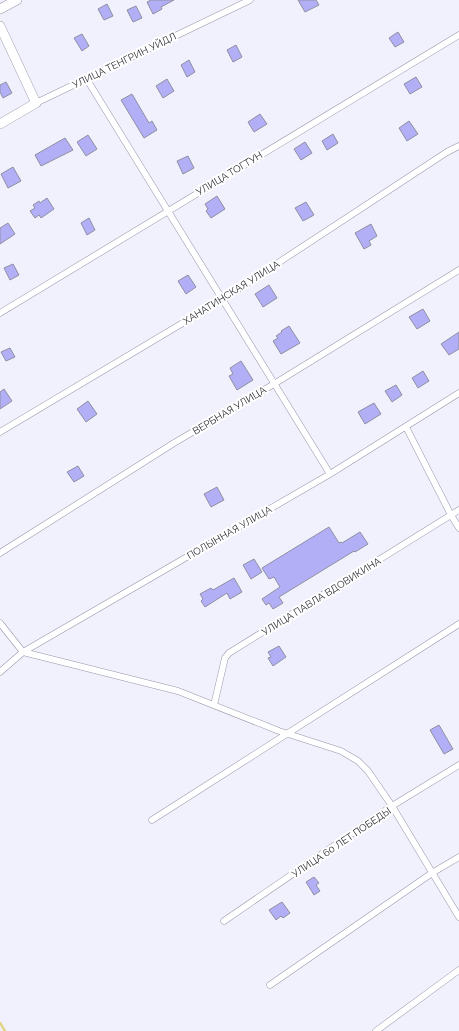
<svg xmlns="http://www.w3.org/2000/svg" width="459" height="1031" viewBox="0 0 459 1031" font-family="Raleway,sans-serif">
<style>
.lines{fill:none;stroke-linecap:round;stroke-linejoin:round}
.stream{stroke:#e3d484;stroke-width:2.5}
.building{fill:#b2aff7;stroke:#8f8fa1}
.street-casing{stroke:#9797a9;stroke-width:7}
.secondary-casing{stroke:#9797a9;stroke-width:10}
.street{stroke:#fff;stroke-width:6}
.secondary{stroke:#fff;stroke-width:9}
.labels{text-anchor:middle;stroke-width:4;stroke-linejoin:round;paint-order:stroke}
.street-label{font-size:10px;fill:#2d2d34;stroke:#fff}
</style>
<rect width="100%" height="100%" fill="#f0f1fd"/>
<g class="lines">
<path class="stream" d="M0,1023L5,1031"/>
</g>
<path class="building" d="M151,0H174L161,7L162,9L153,14L147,2Z
M298,0H316L319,5L305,12Z
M107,4L113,16L104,20L98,9Z
M136,6L142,18L133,22L127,10Z
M398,32L404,42L395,47L389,38Z
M82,34L89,46L82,51L74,38Z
M236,45L242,57L233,62L227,50Z
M189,60L195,72L187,77L181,65Z
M416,77L422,87L410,94L404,84Z
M167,79L174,91L163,98L156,86Z
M6,82L12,93L3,98L0,92V85Z
M132,94L149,123L152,121L157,130L144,138L121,100Z
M260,114L267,124L254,132L248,122Z
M409,121L418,134L407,141L399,128Z
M333,134L338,143L327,150L322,141Z
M88,135L97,149L86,156L77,142Z
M65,138L73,150L41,166L35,155Z
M305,142L312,153L301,160L294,149Z
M188,156L194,168L183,174L177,161Z
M13,167L21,181L8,188L1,174Z
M217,196L225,209L211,218L206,211L208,209L205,204Z
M47,198L54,209L41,218L39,215L35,218L30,211L35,208L33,205L39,201L40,203Z
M306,202L314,215L303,221L295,208Z
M89,218L95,230L87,235L81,223Z
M8,223L15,234L0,244V228Z
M371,224L377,236L369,241L371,245L364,249L355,233Z
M13,264L19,275L10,280L4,268Z
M188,275L196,287L186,294L178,281Z
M269,285L277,298L263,307L255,294Z
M423,309L430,321L417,329L409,317Z
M289,326L300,343L281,354L273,341L278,338L276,336L282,332L281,331Z
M459,332V349L449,355L441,344Z
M10,348L15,357L6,361L1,352Z
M241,361L253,380L237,390L229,376L233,374L230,368Z
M423,371L429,381L418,388L412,378Z
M396,385L402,395L392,402L385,391Z
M4,389L12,401L0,409V392Z
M88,401L97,414L86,422L77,409Z
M374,403L381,414L365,424L358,412Z
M78,466L84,476L74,482L67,472Z
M217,487L224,500L211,507L204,494Z
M329,527L339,543L341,542L342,543L360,532L368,544L355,552L354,551L279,597L283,603L273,609L269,603L266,605L262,599L280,587L274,577L269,579L262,568Z
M254,559L262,572L251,579L243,565Z
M234,578L242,592L230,599L227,593L205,607L201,601L203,599L200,594L211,588L213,590Z
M279,646L286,657L273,666L268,658L271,657L268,652Z
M439,725L453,749L444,754L430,730Z
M314,877L319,883L316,885L320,891L314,895L306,882Z
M282,902L290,913L283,918L281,916L276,920L269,910Z"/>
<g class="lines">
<defs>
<path id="street" d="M86,78L330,474
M36,103L250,0
M0,313L459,35
M406,427L451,515L459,528
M0,432L223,299L447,152L459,146
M0,553L174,443L274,384L459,270
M0,623L23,652L178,691L279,731L341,751L358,761L368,771L392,806L459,917
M0,672L23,652L330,474L459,393
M214,705L225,658L229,653L459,510
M152,820L459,624
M224,921L392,806L459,765
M270,985L432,873L459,857
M376,1031L459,970"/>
<path id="secondary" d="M0,9L17,0
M0,26L36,103L0,124"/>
</defs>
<use href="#street" class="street-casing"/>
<use href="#secondary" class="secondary-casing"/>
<use href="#street" class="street"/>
<use href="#secondary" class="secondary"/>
</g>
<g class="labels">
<g class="street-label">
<text transform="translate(124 60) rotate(-26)" y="4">УЛИЦА ТЕНГРИН УЙДЛ</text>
<text transform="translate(229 173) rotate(-31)" y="4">УЛИЦА ТОГТУН</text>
<text transform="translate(231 292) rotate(-32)" y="4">ХАНАТИНСКАЯ УЛИЦА</text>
<text transform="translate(229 410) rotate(-31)" y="4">ВЕРБНАЯ УЛИЦА</text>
<text transform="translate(229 532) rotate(-30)" y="4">ПОЛЫННАЯ УЛИЦА</text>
<text transform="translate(321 596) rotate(-32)" y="4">УЛИЦА ПАВЛА ВДОВИКИНА</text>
<text transform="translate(341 842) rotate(-34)" y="4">УЛИЦА 60 ЛЕТ ПОБЕДЫ</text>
</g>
</g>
</svg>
